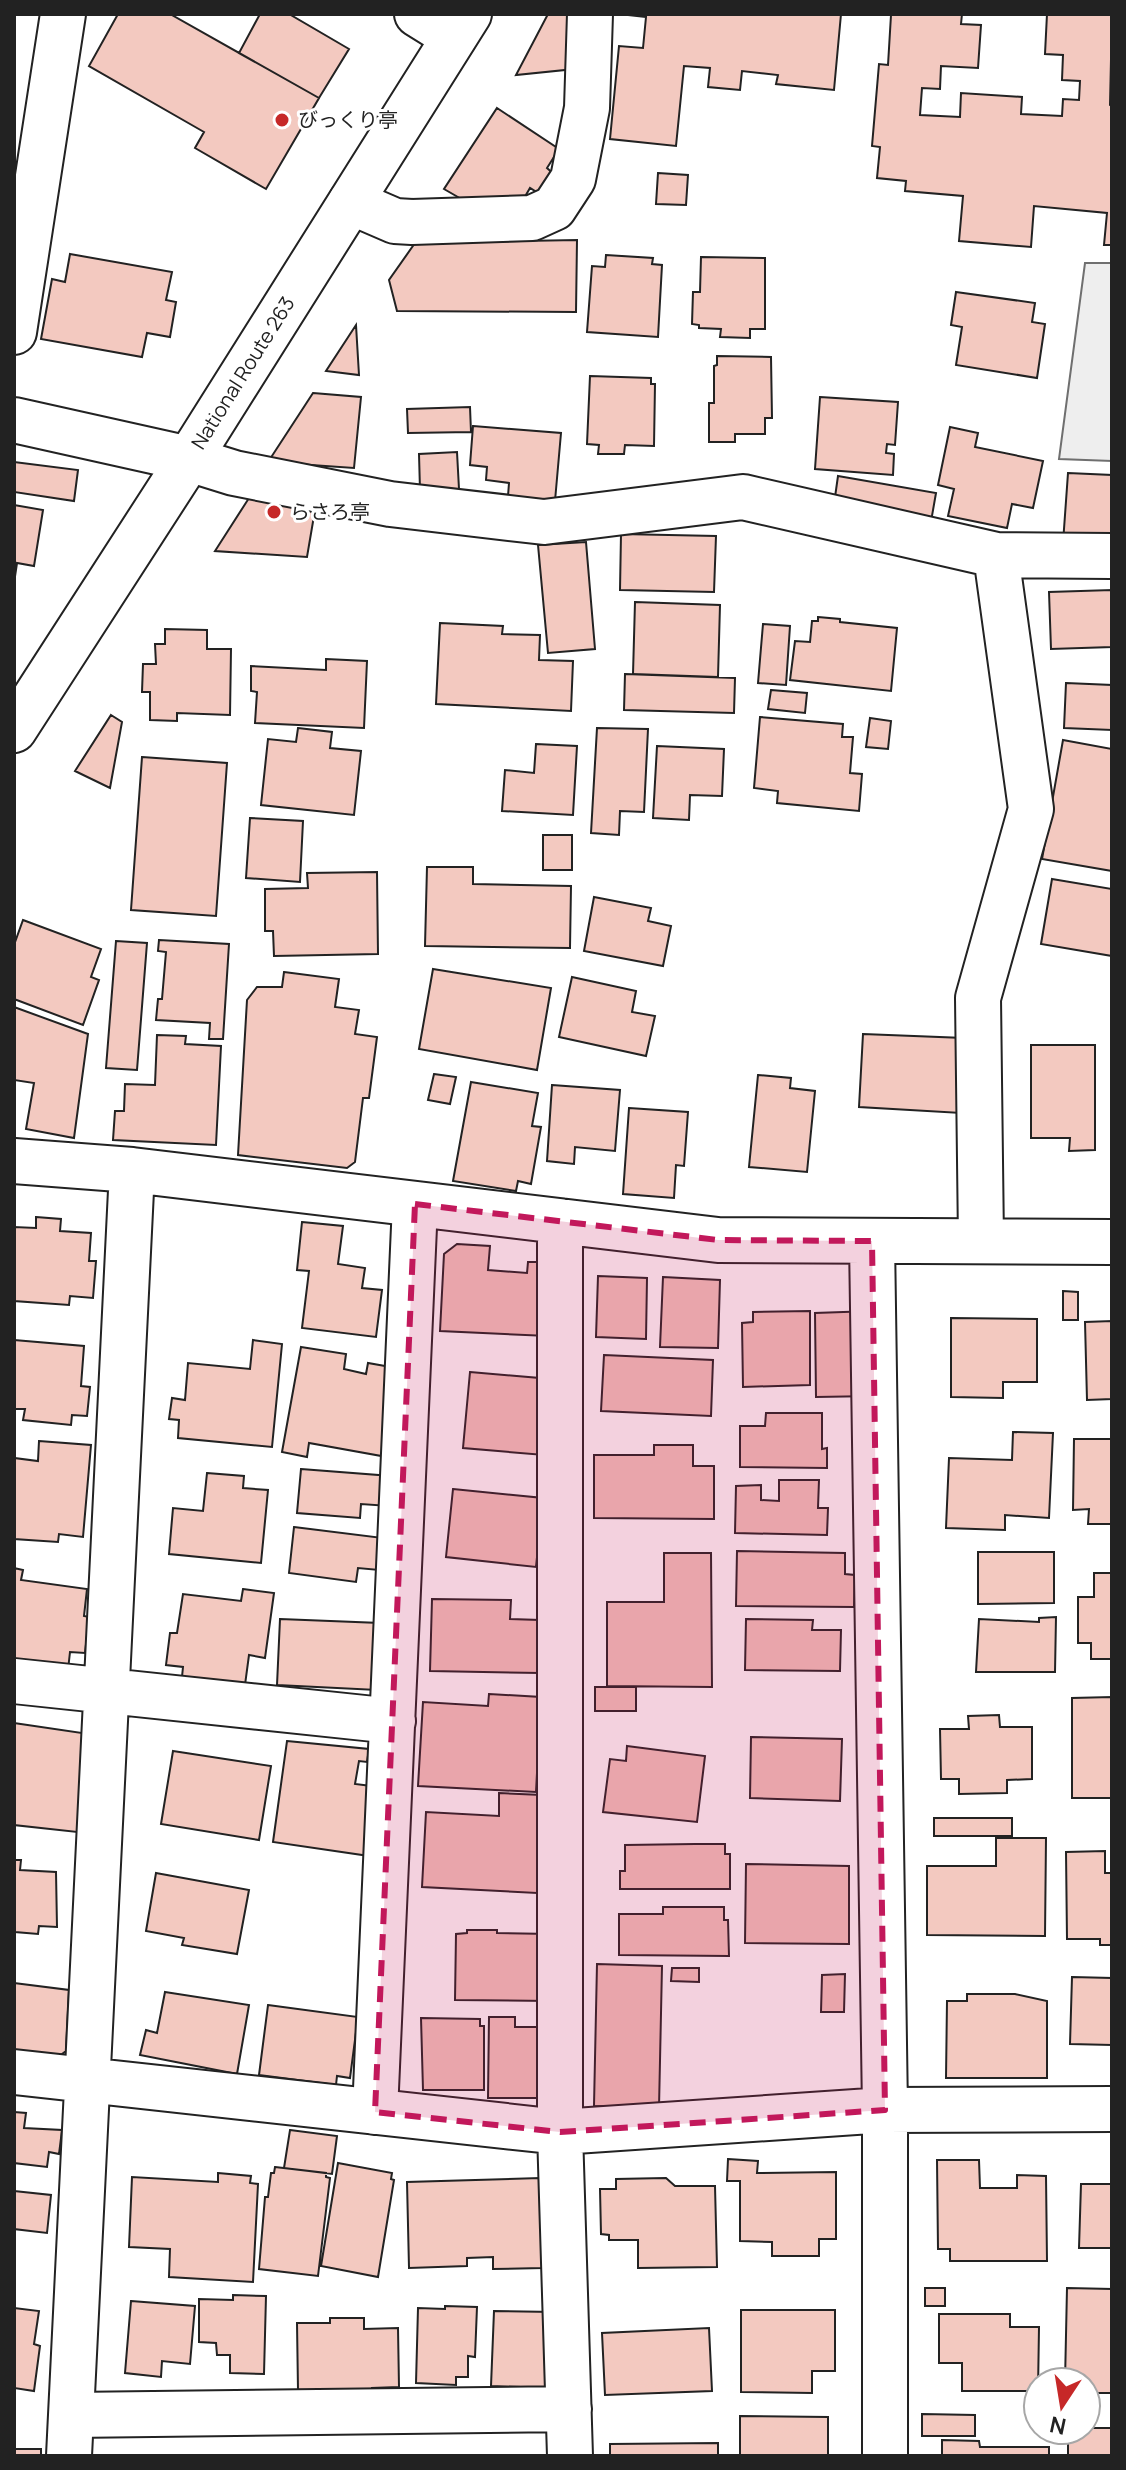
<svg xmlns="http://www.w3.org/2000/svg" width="1126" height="2470" viewBox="0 0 1126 2470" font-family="Manrope,'Noto Sans JP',sans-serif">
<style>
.green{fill:#eee;stroke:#6f6f6f;stroke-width:2}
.building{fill:#f3c9c0;stroke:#222;stroke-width:2}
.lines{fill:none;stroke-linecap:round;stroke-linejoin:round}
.street-casing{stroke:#222;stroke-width:48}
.highway-casing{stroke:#222;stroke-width:48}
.street{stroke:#fff;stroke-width:44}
.highway{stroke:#fff;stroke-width:44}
.marked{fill:#c2185b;fill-opacity:0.2;stroke:#c2185b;stroke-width:6;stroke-dasharray:16 10;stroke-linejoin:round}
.poi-dot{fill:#c62828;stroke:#fff;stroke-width:3}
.labels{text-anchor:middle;stroke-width:6;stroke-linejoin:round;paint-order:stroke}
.poi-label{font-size:20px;fill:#222;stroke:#fff;text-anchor:start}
.street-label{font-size:20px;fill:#222;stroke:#fff}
</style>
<rect width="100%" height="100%" fill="#fff"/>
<path class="green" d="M1085,263H1112V461L1059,459Z"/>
<path class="building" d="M118,14H170L319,98L266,189L195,148L204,132L89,66Z
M260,14H289L349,49L319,98L239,53Z
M548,14H570L584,68L516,75Z
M619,14H841L834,90L776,84L778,75L742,71L740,90L708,87L710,68L684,66L676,146L610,139L619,46L643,48L646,17Z
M962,14L961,24L981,25L978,68L941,66L940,89L922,88L920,115L960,117L961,93L1022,97L1021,114L1062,116L1063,99L1079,100L1080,81L1062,80L1063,55L1045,54L1047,14H1112L1110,105L1112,106V245H1104L1107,213L1034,206L1031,247L959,241L963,196L905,191L906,181L877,178L880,147L872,146L879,64L888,65L891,15L880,14Z
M497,108L559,149L547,168L556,176L543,196L530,188L523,200L477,208L444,189Z
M658,173L688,175L686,205L656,204Z
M577,240L576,312L397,311L389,280L415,243Z
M70,254L172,272L166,300L176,302L170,337L147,333L142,357L41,339L52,279L65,282Z
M606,255L653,258L652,264L662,265L658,337L587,332L592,266L605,267Z
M701,257L765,258V329H750V338L720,337L721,329L699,328V325L692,324L693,292H700Z
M956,292L1035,303L1032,322L1045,324L1037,378L956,365L962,327L951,325Z
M356,325L359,375L326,371Z
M717,356L771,357L772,418H765V434H735V442H709V403H714V366L717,365Z
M590,376L651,378V384H655L654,446L625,445L624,454H598L599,445L587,444Z
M313,393L361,397L354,468L268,462Z
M820,397L898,402L895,445L887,444L886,453L894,454L893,475L815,469Z
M470,407L471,432L408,433L407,409Z
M473,426L561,433L555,501L508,496L509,483L486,480L487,467L470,465Z
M950,427L978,433L975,447L1043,461L1033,508L1012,504L1007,528L948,516L954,489L938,485Z
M457,452L459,489L420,490L419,454Z
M14,462L78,470L74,501L14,492Z
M1068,473L1112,475V546L1063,543Z
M838,476L936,493L929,533L834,504Z
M249,498L315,510L307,557L215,551Z
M14,505L43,510L34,566L17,563L14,583Z
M621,534L716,536L714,592L620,590Z
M586,542L595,649L548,653L538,545Z
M1112,590V647L1051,649L1049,592Z
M635,602L720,605L718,677L633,674Z
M818,617L840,619V622L897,628L891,691L790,680L795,641L810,642L812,621H818Z
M440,623L503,626L502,634L540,635L539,660L573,661L571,711L436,704Z
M763,624L790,626L786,685L758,683Z
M165,629L207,630V649H231L230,715L177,713V721L150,720V692H142L143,664H156L155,644H165Z
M326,659L367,661L364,728L255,723L257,692L251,691V666L326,670Z
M625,674L735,678L734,713L624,710Z
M1066,683L1112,685V730L1064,728Z
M771,690L807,693L805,713L768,709Z
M111,715L122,722L110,788L75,771Z
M760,717L843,724L842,737H853L850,773L862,774L859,811L777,803L778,791L754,788Z
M870,718L891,721L888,749L866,747Z
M298,728L332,732L330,748L361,751L354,815L261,805L268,739L296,742Z
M597,728L648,729L644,812L620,811L619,835L591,833Z
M1063,740L1112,749V871L1042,859Z
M536,744L577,746L573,815L502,811L505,770L534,773Z
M657,746L724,749L722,796L690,795L689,820L653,818Z
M142,757L227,763L216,916L131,910Z
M250,818L303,821L300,882L246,878Z
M543,835H572V870H543Z
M427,867H473V884L571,886L570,948L425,946Z
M377,872L378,954L274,956L273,931H265V889L308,888L307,873Z
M1052,879L1112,889V956L1041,944Z
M594,897L651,908L648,921L671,926L663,966L584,951Z
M23,920L101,949L91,977L99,980L83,1025L14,999V945Z
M159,940L229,944L223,1039H209L210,1023L156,1020L158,999H162L166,952L158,951Z
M116,941L147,943L137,1070L106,1068Z
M433,969L551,988L537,1070L419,1049Z
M284,972L339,979L335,1007L359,1010L355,1034L377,1037L369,1098H363L355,1162L347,1168L238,1155L247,1000L257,987H282Z
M572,977L636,991L632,1012L655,1016L646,1056L559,1037Z
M14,1007L88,1034L74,1138L26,1129L34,1083L14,1080Z
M863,1034L964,1038L961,1113L859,1107Z
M157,1035L186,1036L185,1044L221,1046L216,1145L113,1140L115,1111H124L125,1084L155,1085Z
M1031,1045H1095V1150L1069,1151L1070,1138H1031Z
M434,1074L456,1077L450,1104L428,1100Z
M758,1075L791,1078L790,1088L815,1091L807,1172L749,1167Z
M471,1082L538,1093L532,1126L541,1127L531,1184L518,1181L516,1191L453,1181Z
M552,1085L620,1090L615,1151L575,1147L574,1164L547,1161Z
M629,1108L688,1112L684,1166L676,1165L674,1198L623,1194Z
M36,1217L61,1219L60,1231L91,1233L89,1261H96L93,1298L70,1296L69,1305L14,1301V1227L36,1228Z
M302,1222L343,1226L338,1264L365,1268L362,1288L382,1290L376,1337L302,1328L309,1271L297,1270Z
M457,1244L490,1246L488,1270L527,1273L528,1262H551L548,1336L440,1331L444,1254Z
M598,1276L647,1278L646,1339L596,1337Z
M663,1277L720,1280L718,1348L660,1347Z
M1063,1291L1078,1292V1320H1063Z
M810,1311V1385L743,1387L742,1323L753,1322V1312Z
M872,1311L874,1396L816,1397L815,1313Z
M951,1318L1037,1319V1382H1003V1398L951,1397Z
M1112,1321V1399L1087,1400L1085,1322Z
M14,1340L84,1346L81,1386L90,1387L87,1416L72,1415L71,1425L23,1420L25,1409H14Z
M253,1340L282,1344L272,1447L178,1438L179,1420L169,1419L172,1398L185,1400L188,1363L250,1369Z
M301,1347L346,1354L344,1369L366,1374L368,1363L402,1369L387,1457L309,1443L307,1457L282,1452Z
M604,1355L713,1360L711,1416L601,1411Z
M470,1372L551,1379L544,1455L463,1448Z
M766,1413H822V1449L827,1448V1468L740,1467V1426H765Z
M1013,1432L1053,1433L1049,1518L1005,1515V1530L946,1528L949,1458L1012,1460Z
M1074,1439H1112V1524H1088L1089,1509L1073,1510Z
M39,1441L91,1445L83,1537L59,1534L58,1542L14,1539V1458L38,1461Z
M654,1445H693V1466H714V1519L594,1518V1455H654Z
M301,1469L391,1476L389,1506L361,1504L360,1518L297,1513Z
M207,1473L244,1476L243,1488L268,1490L261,1563L169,1554L173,1508L203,1511Z
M779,1480H819L818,1508H828L827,1535L735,1533L736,1486L761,1485V1500L779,1501Z
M453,1489L543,1498L536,1567L446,1557Z
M294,1527L383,1538L379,1570L358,1568L356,1582L289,1573Z
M737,1551L845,1553V1574L855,1575L854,1607L736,1606Z
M978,1552H1054V1603L978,1604Z
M664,1553H711L712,1687L607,1686V1602H664Z
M14,1568L23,1570L21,1580L87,1589L84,1616L89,1617L85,1653L70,1652L68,1670L14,1663Z
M1094,1573H1112V1659H1091V1643H1078V1597H1094Z
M243,1589L274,1593L265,1658L249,1655L245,1685L182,1677L183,1667L166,1665L170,1633H177L183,1594L241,1601Z
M432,1599L511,1600L510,1619L540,1620V1673L430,1671Z
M1056,1617L1055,1672H976L979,1619L1039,1622V1618Z
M280,1619L380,1623L377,1690L277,1685Z
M746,1619L813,1620L812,1630H841L840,1671L745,1670Z
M595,1687H636V1711H595Z
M489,1694L541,1697L536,1792L418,1786L423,1702L488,1706Z
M1112,1697V1798H1072V1698Z
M999,1715L1000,1727H1032V1779L1007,1780V1793L959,1794V1779H941L940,1729H969L968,1716Z
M14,1723L89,1734L77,1832L14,1825Z
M751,1737L842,1739L840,1801L750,1798Z
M287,1741L369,1749L367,1762L359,1761L355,1784L371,1786L376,1857L273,1842Z
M627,1746L705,1756L697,1822L603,1812L610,1759L626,1761Z
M173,1751L271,1766L259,1840L161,1824Z
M499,1793L542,1795L537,1893L422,1887L426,1812L499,1816Z
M934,1818H1012V1836H934Z
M996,1838H1046L1045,1936L927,1935V1866H996Z
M695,1844H725V1854H730V1889H620V1871H625V1845Z
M1105,1851V1873H1112V1945H1100V1939H1067L1066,1852Z
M14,1860H21L20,1870L56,1872L57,1927L39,1926L38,1934L15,1932Z
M746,1864L849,1866V1944L745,1943Z
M156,1873L249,1890L237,1954L182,1945L184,1938L146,1931Z
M663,1907H724V1920H728L729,1956L619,1955V1914H663Z
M467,1930H497V1933L551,1934L550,2001L455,2000L456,1934L467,1933Z
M597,1964L662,1966L659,2108L594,2106Z
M672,1968H699V1982L671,1981Z
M845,1974L844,2012H821L822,1975Z
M1072,1977L1112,1978V2045L1070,2044Z
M14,1983L69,1990L66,2051L50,2063L14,2058Z
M165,1992L249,2005L237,2074L140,2055L146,2030L157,2033Z
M967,1994H1015L1047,2001V2078H946L947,2001H967Z
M268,2005L358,2017L350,2078L337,2076L336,2085L259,2075Z
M489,2017H515V2027H549V2098H488Z
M421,2018L480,2019V2026H484V2090H423Z
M14,2112L26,2113L24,2128L62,2130L59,2154L49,2152L47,2167L14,2163Z
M290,2130L337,2136L332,2174L284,2168Z
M728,2159L758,2161L757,2173L836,2172V2239H819V2256H772V2242L740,2241V2181H727Z
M937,2160H979L980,2188H1017V2175L1046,2176L1047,2261H950V2249H938Z
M338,2163L392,2173L391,2179L394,2180L378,2277L321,2266Z
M275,2167L326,2173V2177L330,2178L318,2276L259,2269L265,2197H268L271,2173H274Z
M218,2173L251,2176L250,2183L258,2184L253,2282L169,2277L170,2249L129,2247L132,2177L218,2182Z
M540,2178L543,2268L493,2269V2257L467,2258V2266L409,2268L407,2182Z
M666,2178L675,2186H715L717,2267L638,2268V2240H609V2235L601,2234L600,2189H616V2179Z
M1081,2184H1112V2248H1079Z
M14,2191L51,2195L47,2233L14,2229Z
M925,2288H945V2306H925Z
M1067,2288L1112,2289V2393H1086V2382H1065Z
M233,2295L266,2296L264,2374L230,2373V2355H217L216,2343L199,2342V2299L233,2300Z
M131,2301L195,2306L190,2364L162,2361L161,2377L125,2373Z
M445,2306L477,2307L475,2357L468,2356V2377H456V2385L416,2383L418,2308L445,2309Z
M14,2308L39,2311L34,2344L40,2346L34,2391L14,2388Z
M741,2310H835V2371H812V2393L741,2392Z
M494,2311L554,2312L547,2388L491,2386Z
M939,2314H1010V2327H1039L1038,2391H962V2363H939Z
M330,2318H364V2329L398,2328L399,2387L372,2388V2402L298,2390L297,2323H330Z
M709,2328L712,2391L605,2395L602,2333Z
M922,2414L975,2415V2436H922Z
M740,2416L828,2417V2456H740Z
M1086,2428H1112V2456H1068V2435H1071V2430H1086Z
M942,2440L979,2441L980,2447H1049V2456H942Z
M718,2443V2456H610V2444Z
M14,2449H41V2456H14Z"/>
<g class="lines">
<defs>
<path id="street" d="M417,14L454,37
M351,202L395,221L412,222L532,218L554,208L573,179L587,108L590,14
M14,332L63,14
M14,420L189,459L234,473L390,504L544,522L743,497L996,555L1112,556
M14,1161L132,1170L69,2456
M132,1170L718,1240L1112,1242
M560,1221V2132L570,2456
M872,1241L885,2110V2456
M981,1241L978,998L1031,809L996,555
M14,1681L393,1721
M14,2072L560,2132L885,2110L1112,2109
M375,2112L415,1204
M71,2415L569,2409"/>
<path id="highway" d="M14,730L189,459L469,14"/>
</defs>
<use href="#street" class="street-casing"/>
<use href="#highway" class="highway-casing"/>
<use href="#street" class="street"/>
<use href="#highway" class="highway"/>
</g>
<path class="marked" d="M415,1204L718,1240L872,1241L885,2110L560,2132L375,2112Z"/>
<g class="poi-dot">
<circle cx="282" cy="120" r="8"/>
<circle cx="274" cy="512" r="8"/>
</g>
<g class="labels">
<g class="poi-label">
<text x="298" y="127">びっくり亭</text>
<text x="290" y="519">らさろ亭</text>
</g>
<g class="street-label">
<text transform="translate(243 373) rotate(-58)" y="7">National Route 263</text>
</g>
</g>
<rect width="1126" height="2470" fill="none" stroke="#222222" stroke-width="32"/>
<g transform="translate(1062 2406) rotate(192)"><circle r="38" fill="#ffffff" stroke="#a7a7a7" stroke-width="2"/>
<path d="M0-6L14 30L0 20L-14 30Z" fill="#c62828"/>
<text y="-12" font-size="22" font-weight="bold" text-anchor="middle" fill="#222222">N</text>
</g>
</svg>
